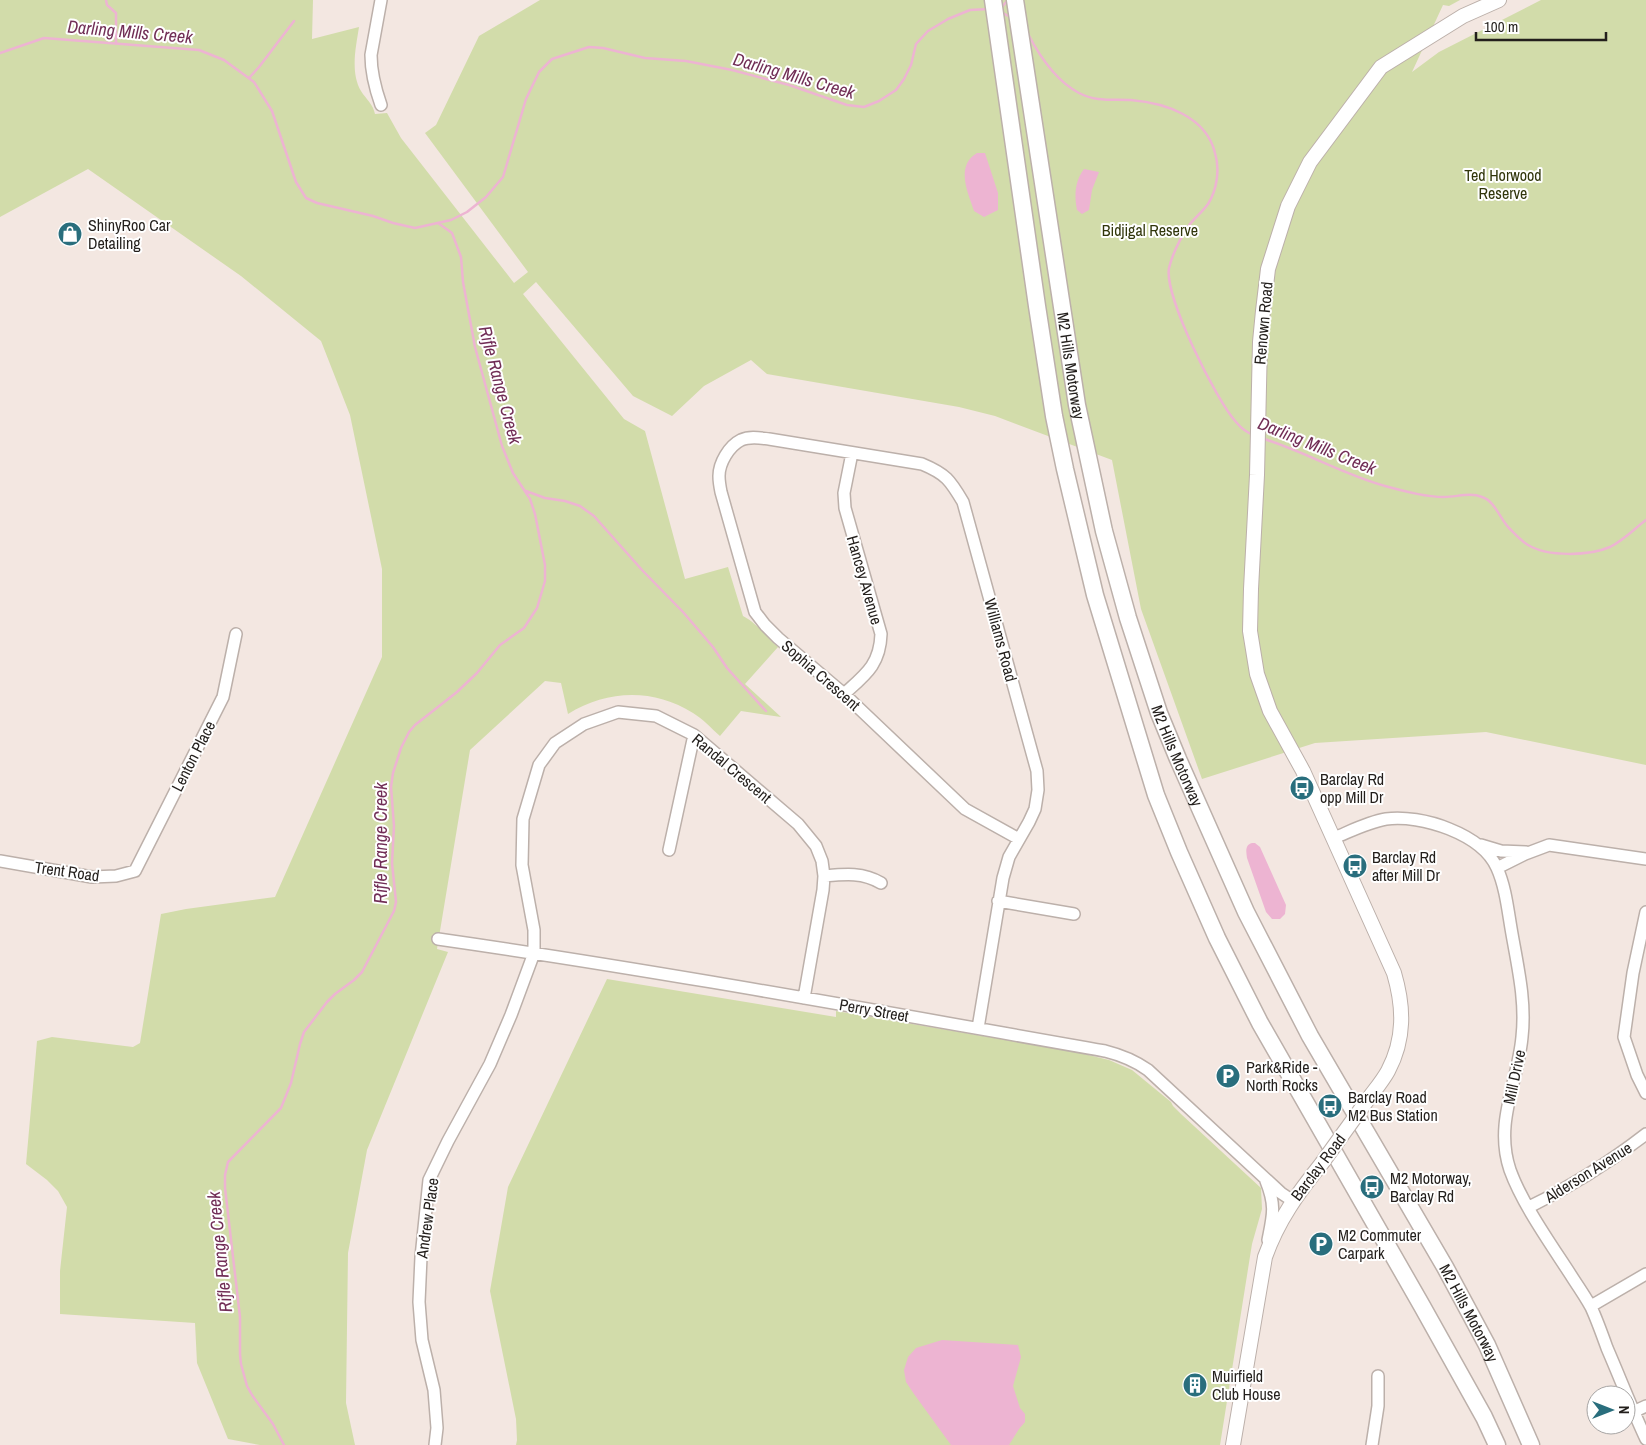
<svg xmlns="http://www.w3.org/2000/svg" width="1646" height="1445" viewBox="0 0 1646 1445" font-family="'Archivo Narrow',sans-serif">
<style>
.green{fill:#d2dcaa}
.water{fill:#edb4d2}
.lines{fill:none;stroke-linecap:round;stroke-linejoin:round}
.stream{stroke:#edb4d2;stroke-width:2.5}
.minor-casing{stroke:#bcb0aa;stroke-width:14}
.major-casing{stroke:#bcb0aa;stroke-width:16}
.highway-casing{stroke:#bcb0aa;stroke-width:19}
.minor{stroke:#fff;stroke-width:11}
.major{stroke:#fff;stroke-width:14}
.highway{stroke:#fff;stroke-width:16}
.major-bridge-casing{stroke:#bcb0aa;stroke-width:16;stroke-linecap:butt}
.major-bridge{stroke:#fff;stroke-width:14}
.labels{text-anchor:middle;stroke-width:4;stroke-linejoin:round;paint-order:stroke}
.park-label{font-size:16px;fill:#31360b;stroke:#fff}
.poi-label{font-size:16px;fill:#231f1c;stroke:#fff;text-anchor:start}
.street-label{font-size:16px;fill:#231f1c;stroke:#fff}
.water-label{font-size:18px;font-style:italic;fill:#712e56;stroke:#fff}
</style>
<rect width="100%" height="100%" fill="#f3e7e1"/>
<path class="green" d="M0,0H313L312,39L359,27C356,47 350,72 361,91C366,99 373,104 375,114L387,113L401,138L514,283L528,272L425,133L436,125L479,36L540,0H1460L1449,6L1443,5L1412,72L1439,52L1541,0H1646V765L1486,732L1315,743L1202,779L1141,609L1112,460L995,416L959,407L767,374L751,360L704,386L672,416L633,396L536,282L523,294L624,419L645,431L685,579L728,567L743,616C757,623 766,637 778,647L745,684L781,717L741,711L720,736C711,728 703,719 693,713C653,688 607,690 568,714L561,683L545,681L470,750L437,949L448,952L367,1150L348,1253L346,1403L355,1445H260L228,1439L197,1363L195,1323L60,1314V1271L67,1207L58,1191L47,1180L26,1164L37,1041L52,1037L133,1047L140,1043L161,914L186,909L275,897L382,657V569L350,415L321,341L241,276L88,169L0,217Z
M607,979L836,1017V1011L1076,1052L1109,1060L1132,1070L1171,1102L1173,1106L1181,1114L1261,1188L1262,1209L1252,1244L1220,1445H516L517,1440L516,1419L490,1291L508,1187Z"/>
<path class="water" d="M977,153H985L998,193V210L984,217L974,211C968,193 955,166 977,153Z
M1084,169L1099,172L1092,190L1089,210L1082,214L1077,210C1074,195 1075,181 1084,169Z
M1252,843H1255L1260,847L1286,905L1285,914L1280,919H1272L1266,912L1247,858C1246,851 1245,845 1252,843Z
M942,1340L1018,1345L1021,1357L1013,1386L1020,1408L1025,1414V1422L1019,1429L1009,1445H951L914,1394L906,1382L904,1370L908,1357L916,1348Z"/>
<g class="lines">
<path class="stream" d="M106,0L107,5L116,13V44
M1001,8L1008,0
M1001,12L1012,18
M1028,34C1040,57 1056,81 1079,93C1096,102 1113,99 1131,100C1165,103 1206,116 1215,153C1220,169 1217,190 1208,204C1203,211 1196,217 1190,224C1181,237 1173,252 1169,268C1164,296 1216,400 1236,422C1241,428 1247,433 1254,435
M0,53L44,38L199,50L224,60L254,82L272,111L296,182L306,198L317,203L373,216L393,223L415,228L451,220L467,212L486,197L503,177L526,99L539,72L552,59L589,47L603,48L645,58L686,61L732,70L789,85L847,105L864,107L879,101L896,90L904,79L911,65L916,44L928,31L948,19L970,10L989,9
M249,78L259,67L294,21
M1261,438C1304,451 1342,474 1385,486C1404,491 1425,497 1444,497C1457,497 1470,492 1482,497C1495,501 1500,519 1509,528C1515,534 1521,541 1528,545C1548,557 1589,556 1610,547C1624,540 1634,529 1646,520
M526,491L545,498L565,501L580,506L594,516L642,570L683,612L713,647L727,668L766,711
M284,1445L273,1424L252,1395L247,1386L241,1364L240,1354V1317L225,1188V1175L228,1162L281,1108L291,1083L300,1044L304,1032L327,1002L335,994L354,980L362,972L394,911L396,902L392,863L394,826L391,787L393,773L401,748L409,732L415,725L457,692L477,673L500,645L524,628L537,608L545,581V565L535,514L530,499L513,473L502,446L475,347L463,282L461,257L452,233L438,223"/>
<defs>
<path id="minor" d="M381,0L371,55C371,73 375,88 381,105
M844,694C865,675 880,665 881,634L845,508L844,493L852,453
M1334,838C1351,831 1368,822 1386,819C1421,814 1482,834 1497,868C1506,888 1508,912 1512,934C1518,968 1526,1002 1522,1037C1518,1082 1494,1123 1510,1170C1523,1206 1553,1247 1574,1280C1580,1289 1586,1298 1591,1307C1597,1320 1602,1334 1607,1348C1620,1378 1632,1409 1646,1439
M1481,845L1501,851L1526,852
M669,850L694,735
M0,861L92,877L116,876L135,871L223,697L236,634
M1497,868L1525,854L1549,845L1646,859
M824,876C845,874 863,872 881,883
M998,901L1074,914
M1646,912L1633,973L1624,1037L1637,1075L1646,1093
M438,939C661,971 883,1012 1105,1051C1121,1055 1134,1060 1148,1070L1281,1193L1293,1201
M978,1028L1003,878L1009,857L1029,822L1035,809L1038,790L1037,771L963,502C950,480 946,474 922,464L769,439C760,438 750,436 741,440C729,446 719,463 719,476C719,481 720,487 721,492L755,612L765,625L778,638L844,694L965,809L1019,839
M1266,1181C1276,1206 1273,1215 1268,1240
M1529,1207C1570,1187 1610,1162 1646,1134
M1591,1306L1646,1274
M1633,1412L1646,1406
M435,1445L437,1428L434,1390L422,1340L419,1302L421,1257L429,1180L448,1141L490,1064L511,1015L534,953V930L522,865L523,819L539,765L555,743L584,724L618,712L656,716L694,735L798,824L816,846L822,861L824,876L823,890L804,998
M1372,1445L1378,1406V1376"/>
<path id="major" d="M1366,1102C1373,1092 1382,1082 1388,1071C1405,1039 1404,1007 1394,973L1303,771L1270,711L1257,674L1250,631L1251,589L1257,475L1260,342L1263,311L1268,269L1288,206L1310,162L1381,67L1463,16L1499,0
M1233,1445L1265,1257C1278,1220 1298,1193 1322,1163"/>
<g id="highway">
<path d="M993,0L1037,306L1054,416L1065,469L1095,595L1156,795L1179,852L1217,938L1260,1023L1422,1306L1484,1417L1497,1445"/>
<path id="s1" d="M1015,0L1077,405L1104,531L1128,618L1159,713L1178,759L1246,912L1310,1036L1445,1267L1487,1345L1531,1445"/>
</g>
</defs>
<use href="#minor" class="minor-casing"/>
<use href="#major" class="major-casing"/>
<use href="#highway" class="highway-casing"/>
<use href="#minor" class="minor"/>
<use href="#major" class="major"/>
<use href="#highway" class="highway"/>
<defs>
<path id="major-bridge" d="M1322,1163L1366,1102"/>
</defs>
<use href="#major-bridge" class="major-bridge-casing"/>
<use href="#major-bridge" class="major-bridge"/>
</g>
<defs>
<symbol id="shop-disc" viewBox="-11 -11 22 22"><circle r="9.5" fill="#296e7d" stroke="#fff"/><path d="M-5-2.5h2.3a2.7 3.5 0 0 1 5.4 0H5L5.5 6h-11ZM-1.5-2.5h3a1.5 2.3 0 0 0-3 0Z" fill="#fff"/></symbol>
<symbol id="bus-disc" viewBox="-11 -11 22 22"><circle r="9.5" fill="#296e7d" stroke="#fff"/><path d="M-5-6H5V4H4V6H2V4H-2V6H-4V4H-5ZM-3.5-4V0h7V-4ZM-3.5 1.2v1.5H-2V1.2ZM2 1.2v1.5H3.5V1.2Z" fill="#fff"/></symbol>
<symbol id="parking-disc" viewBox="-11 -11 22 22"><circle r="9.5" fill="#296e7d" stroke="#fff"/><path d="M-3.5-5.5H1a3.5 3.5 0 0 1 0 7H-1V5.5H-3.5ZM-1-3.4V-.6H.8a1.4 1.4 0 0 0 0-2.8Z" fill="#fff"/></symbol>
<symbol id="building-disc" viewBox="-11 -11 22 22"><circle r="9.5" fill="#296e7d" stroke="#fff"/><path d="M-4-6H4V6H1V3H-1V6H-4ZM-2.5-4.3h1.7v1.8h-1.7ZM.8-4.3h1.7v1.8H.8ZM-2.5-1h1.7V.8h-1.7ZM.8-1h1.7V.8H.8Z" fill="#fff"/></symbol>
</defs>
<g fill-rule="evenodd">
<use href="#shop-disc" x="56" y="220" width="28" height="28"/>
<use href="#bus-disc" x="1288" y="774" width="28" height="28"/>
<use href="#bus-disc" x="1341" y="852" width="28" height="28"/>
<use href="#parking-disc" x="1214" y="1062" width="28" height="28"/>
<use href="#bus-disc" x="1316" y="1092" width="28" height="28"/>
<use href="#bus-disc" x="1358" y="1173" width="28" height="28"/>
<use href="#parking-disc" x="1307" y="1230" width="28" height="28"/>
<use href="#building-disc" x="1181" y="1371" width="28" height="28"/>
</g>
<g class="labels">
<g class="park-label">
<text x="1503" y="181">Ted Horwood<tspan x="1503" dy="18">Reserve</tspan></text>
<text x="1150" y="236">Bidjigal Reserve</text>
</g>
<g class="poi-label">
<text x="88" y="231">ShinyRoo Car<tspan x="88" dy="18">Detailing</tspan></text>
<text x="1320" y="785">Barclay Rd<tspan x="1320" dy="18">opp Mill Dr</tspan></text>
<text x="1372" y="863">Barclay Rd<tspan x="1372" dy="18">after Mill Dr</tspan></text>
<text x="1246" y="1073">Park&amp;Ride -<tspan x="1246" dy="18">North Rocks</tspan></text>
<text x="1348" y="1103">Barclay Road<tspan x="1348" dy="18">M2 Bus Station</tspan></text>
<text x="1390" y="1184">M2 Motorway,<tspan x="1390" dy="18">Barclay Rd</tspan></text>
<text x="1338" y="1241">M2 Commuter<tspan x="1338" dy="18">Carpark</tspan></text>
<text x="1212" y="1382">Muirfield<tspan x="1212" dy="18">Club House</tspan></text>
</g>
<g class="street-label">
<text transform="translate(1263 323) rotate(-85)" y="6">Renown Road</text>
<text dy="6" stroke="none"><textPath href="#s1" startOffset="370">M2 Hills Motorway</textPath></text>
<text transform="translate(865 580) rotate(74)" y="6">Hancey Avenue</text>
<text transform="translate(1001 640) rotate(75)" y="6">Williams Road</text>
<text transform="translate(821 675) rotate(41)" y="6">Sophia Crescent</text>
<text transform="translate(193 756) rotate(-63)" y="6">Lenton Place</text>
<text dy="6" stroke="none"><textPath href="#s1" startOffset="775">M2 Hills Motorway</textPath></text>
<text transform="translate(732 768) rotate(40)" y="6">Randal Crescent</text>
<text transform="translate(67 871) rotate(8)" y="6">Trent Road</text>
<text transform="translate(874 1010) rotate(10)" y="6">Perry Street</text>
<text transform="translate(1514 1077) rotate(-78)" y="6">Mill Drive</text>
<text transform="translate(1318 1167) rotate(-53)" y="6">Barclay Road</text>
<text transform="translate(1588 1172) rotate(-32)" y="6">Alderson Avenue</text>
<text transform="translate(427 1218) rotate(-82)" y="6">Andrew Place</text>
<text dy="6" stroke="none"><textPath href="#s1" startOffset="1405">M2 Hills Motorway</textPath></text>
</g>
<g class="water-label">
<text transform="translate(130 32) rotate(5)" y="6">Darling Mills Creek</text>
<text transform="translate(794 76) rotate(16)" y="6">Darling Mills Creek</text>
<text transform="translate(500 385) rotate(75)" y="6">Rifle Range Creek</text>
<text transform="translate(1317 446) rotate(22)" y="6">Darling Mills Creek</text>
<text transform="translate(381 843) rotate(-90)" y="6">Rifle Range Creek</text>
<text transform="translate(220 1252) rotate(-96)" y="6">Rifle Range Creek</text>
</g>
</g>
<g transform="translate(1611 1410) rotate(90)"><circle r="24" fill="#ffffff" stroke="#a7a5a4"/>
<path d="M0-4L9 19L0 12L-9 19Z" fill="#296e7d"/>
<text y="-8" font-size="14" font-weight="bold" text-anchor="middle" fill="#231f1c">N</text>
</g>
<path d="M1476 32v8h130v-8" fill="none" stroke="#231f1c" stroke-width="2.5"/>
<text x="1484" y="32" font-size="15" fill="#231f1c" stroke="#ffffff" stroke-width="4" paint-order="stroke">100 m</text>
</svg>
